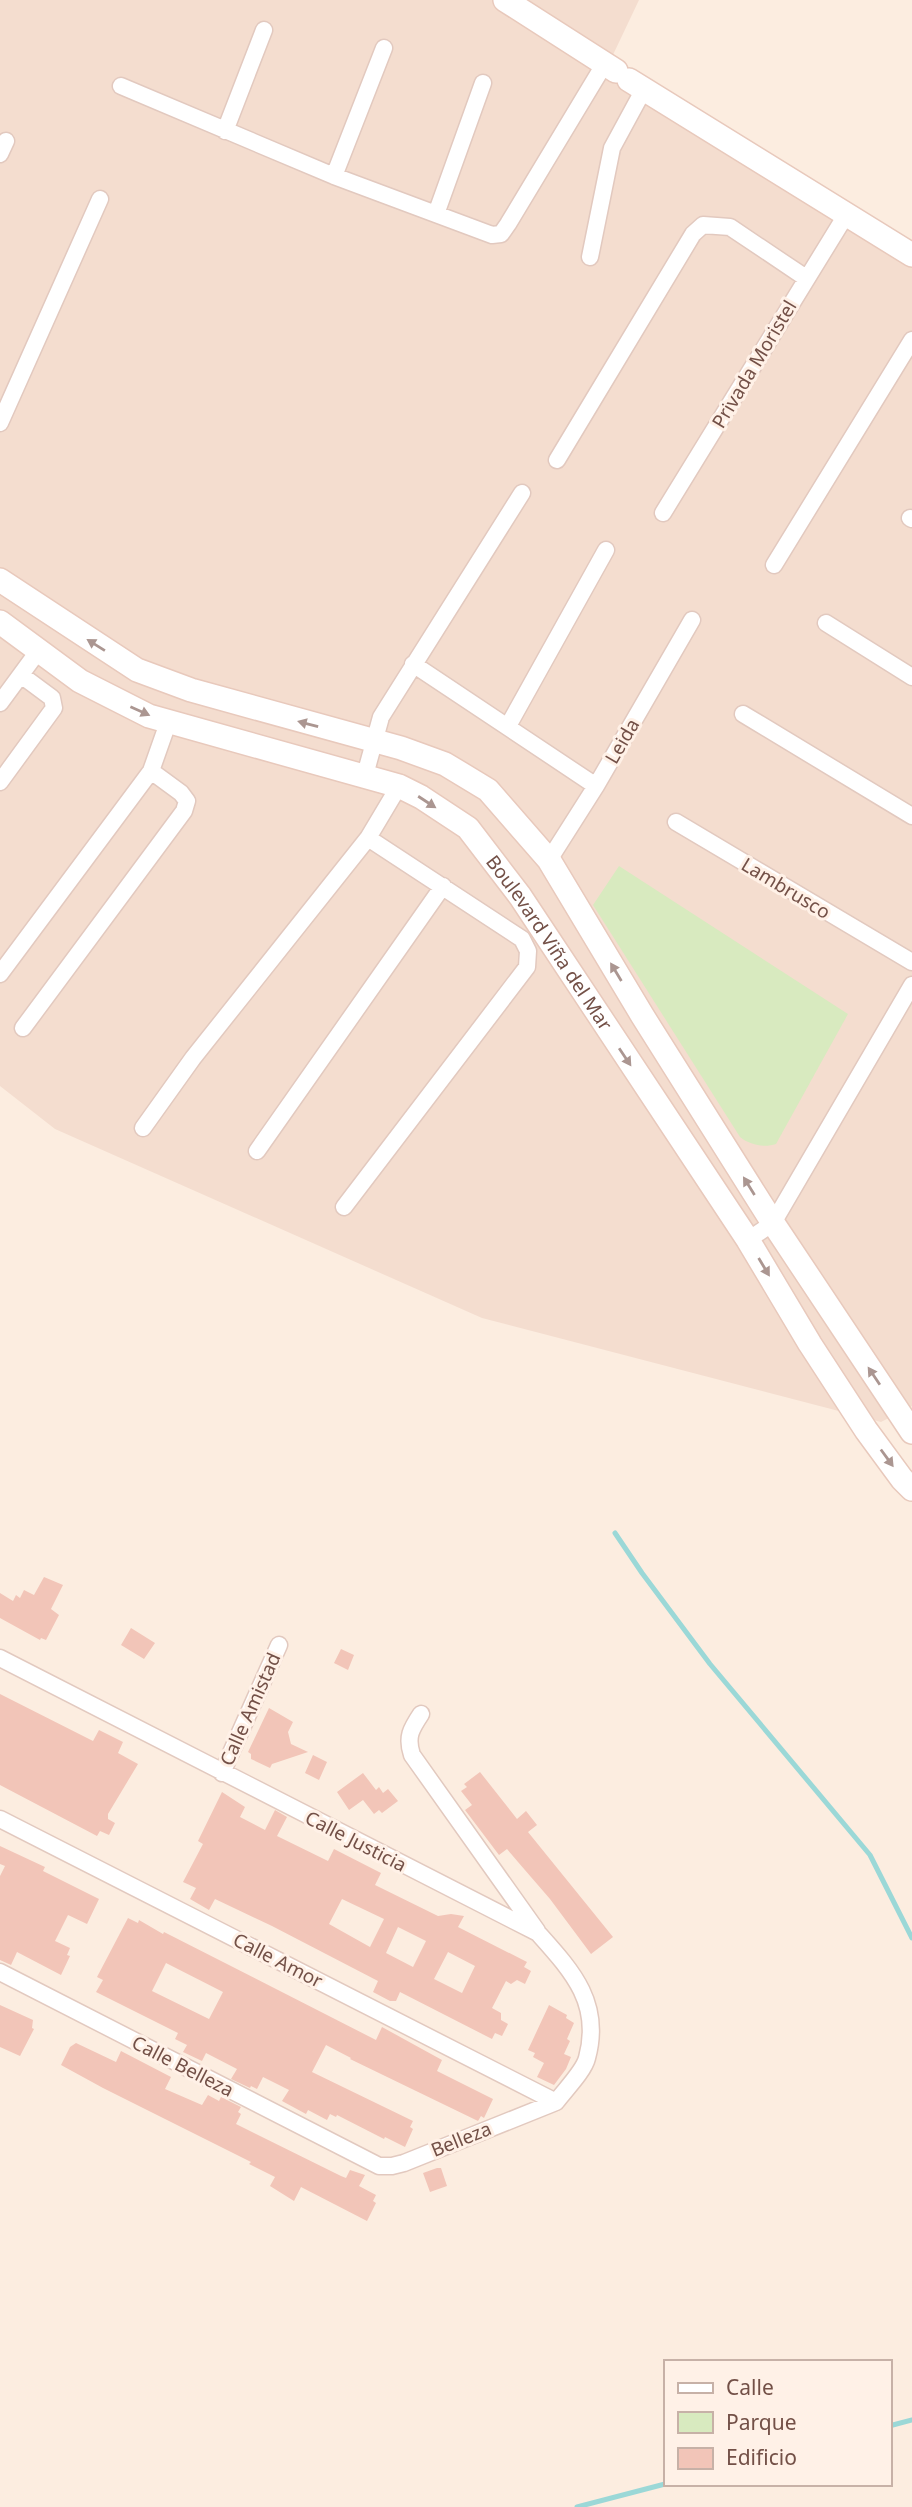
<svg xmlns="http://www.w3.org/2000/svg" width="912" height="2507" viewBox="0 0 912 2507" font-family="'Noto Sans',sans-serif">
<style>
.residential{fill:#f4ddcf}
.green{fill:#d8eabf}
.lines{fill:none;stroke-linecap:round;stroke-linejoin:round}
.stream{stroke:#9bd8d7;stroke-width:5}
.building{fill:#f2c5b8;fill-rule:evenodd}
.street-casing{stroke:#e2c9bf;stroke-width:19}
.secondary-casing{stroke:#e8c9bc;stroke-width:26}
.street{stroke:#fff;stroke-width:16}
.secondary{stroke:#fff;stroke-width:23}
.oneway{fill:#ab9691}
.labels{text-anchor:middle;stroke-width:6;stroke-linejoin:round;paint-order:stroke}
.street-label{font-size:19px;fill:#735047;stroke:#fff1e7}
</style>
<rect width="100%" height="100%" fill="#fcede0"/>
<path class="residential" d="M0,0H639L611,59L912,241V1406L881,1422L482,1318L55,1129L0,1086Z"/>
<path class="green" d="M619,866L848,1014L776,1144C764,1148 750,1145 740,1137L593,905Z"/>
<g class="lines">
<path class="stream" d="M615,1533L642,1573L710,1664L870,1855L912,1938
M889,2426L912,2420
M577,2507L665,2484"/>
</g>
<path class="building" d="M44,1577L63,1585L51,1609L59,1615L46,1640L41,1638L40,1640L0,1618V1593L13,1601L16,1595L20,1598L24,1590L34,1595Z
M131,1628L155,1643L144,1659L121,1645Z
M341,1649L354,1655L348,1670L334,1663Z
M0,1694L93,1741L99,1730L123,1742L118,1753L138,1764L108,1814V1819L115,1823L109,1835L100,1831L97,1836L0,1785Z
M269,1708L293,1722L288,1732L291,1744L308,1752L272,1764L270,1768L251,1759V1754L248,1752Z
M313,1755L327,1762L319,1780L305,1773Z
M480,1772L517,1819L526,1811L537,1825L528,1832L613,1937L591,1954L550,1899L518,1862L507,1849L499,1855L465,1810L472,1805L461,1791L467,1787L464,1784Z
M363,1773L376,1790L379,1787L383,1793L388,1789L398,1801L382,1813L379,1810L374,1814L363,1800L349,1810L337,1792Z
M222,1792L245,1807L240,1817L265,1830L275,1810L287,1817L277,1836L328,1861L334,1849L381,1873L375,1885L438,1916L451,1914L464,1916L458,1927L527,1962L524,1967L531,1971L525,1984L517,1980L511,1984L506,1981L492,2008L501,2013V2020L508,2024L502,2036L495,2033L492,2039L400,1992L396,2001H390L373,1992L378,1981L272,1926L215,1899L209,1910L190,1899L196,1888L183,1882L203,1844L198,1841ZM342,1899L384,1919L370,1947L329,1924ZM398,1927L426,1941L413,1967L386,1953ZM448,1952L475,1966L462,1993L434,1979Z
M0,1846L45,1867L43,1871L99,1899L87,1924L68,1915L55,1941L70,1948L67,1955L70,1956L61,1975L17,1952L11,1965L0,1960V1876L5,1866L0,1864Z
M128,1918L138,1923L139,1920L163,1934L164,1932L376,2040L382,2027L442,2060L437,2071L493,2099L484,2118L481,2116L478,2121L350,2059L351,2058L326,2045L312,2072L413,2121L410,2127L413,2129L405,2147L385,2137L384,2139L337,2115L336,2117L330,2114L327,2120L308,2110L306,2114L282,2101L289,2090L263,2077L257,2089L251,2086L250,2088L231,2079L237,2069L206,2053L202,2061L183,2052L187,2045L175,2039L178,2033L96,1992L103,1980L97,1977ZM166,1963L223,1992L209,2019L152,1991Z
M0,2005L33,2020L32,2028L34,2029L20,2056L0,2047Z
M549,2005L567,2015L566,2018L574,2023L567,2039L570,2041L564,2054L571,2057L566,2069L554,2085L537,2077L544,2063L533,2057L535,2053L528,2050Z
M76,2043L116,2062L121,2051L171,2077L165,2089L202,2105L208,2095L219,2101L221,2097L241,2107L238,2112L241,2114L236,2124L341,2176L346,2178L350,2170L365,2175L359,2186L376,2195L373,2201L376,2203L367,2221L301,2187L294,2201L270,2186L275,2177L249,2164L251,2162L103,2088L61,2065L70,2047Z
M437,2168H441L447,2186L430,2192L423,2173Z"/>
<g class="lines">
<defs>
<path id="street" d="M121,86L334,176L492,235L501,234L508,224L605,63
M225,131L264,30
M0,154L6,141
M334,176L384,48
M436,214L483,83
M590,257L612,148L644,89
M0,423L100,199
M557,460L693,234L703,225L730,227L806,278
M663,513L846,215
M910,518L912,519
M774,565L912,340
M826,623L912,677
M413,664L596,786
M0,703L39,650
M743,714L912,816
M508,726L606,550
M365,775L381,717L522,493
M0,782L54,708L52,698L21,675
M676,822L912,962
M549,860L596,786L692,620
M0,974L151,771L169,720
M23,1028L184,811L187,801L181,793L151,771
M143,1128L193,1058L368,838L399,786
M257,1151L443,886
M344,1207L527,967L528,951L522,939L368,838
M748,1240L773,1223L912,985
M0,1658L538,1933C572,1971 602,2003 587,2058C584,2071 564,2091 556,2102
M421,1714C411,1729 406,1737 412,1755L537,1931
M222,1773L279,1645
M0,1819L556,2102
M0,1972L379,2166H392L404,2163L556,2102"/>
<g id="secondary">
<path d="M505,0L616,71"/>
<path d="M629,80L912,255"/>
<path d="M0,580L137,670L191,690L401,748L445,764L488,790L549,860L642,1015L773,1223L912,1432"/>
<path id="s1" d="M0,622L80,681L149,716L399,786L421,797L468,828L520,896L748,1240L810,1344L866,1430L902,1479L912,1489"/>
</g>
</defs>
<use href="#street" class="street-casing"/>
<use href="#secondary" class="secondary-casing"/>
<use href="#street" class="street"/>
<use href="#secondary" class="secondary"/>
</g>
<defs><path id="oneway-solid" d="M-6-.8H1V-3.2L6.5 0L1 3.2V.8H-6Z" transform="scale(1.75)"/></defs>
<g class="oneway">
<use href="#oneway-solid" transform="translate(96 645) rotate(-148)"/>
<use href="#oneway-solid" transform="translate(140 711) rotate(24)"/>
<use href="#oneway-solid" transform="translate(308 724) rotate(-165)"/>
<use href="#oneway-solid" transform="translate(427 802) rotate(33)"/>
<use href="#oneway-solid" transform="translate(616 972) rotate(-121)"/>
<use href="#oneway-solid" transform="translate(625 1057) rotate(56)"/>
<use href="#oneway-solid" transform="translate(749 1186) rotate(-122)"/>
<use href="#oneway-solid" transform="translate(764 1267) rotate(59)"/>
<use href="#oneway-solid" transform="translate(874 1376) rotate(-124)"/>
<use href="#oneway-solid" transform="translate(887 1458) rotate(54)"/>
</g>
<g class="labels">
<g class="street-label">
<text transform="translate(754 364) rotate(-59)" y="7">Privada Moristel</text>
<text transform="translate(622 741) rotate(-60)" y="7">Leida</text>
<text transform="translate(786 888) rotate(31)" y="7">Lambrusco</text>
<text dy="7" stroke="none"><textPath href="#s1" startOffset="658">Boulevard Viña del Mar</textPath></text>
<text transform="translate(250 1709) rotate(-66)" y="7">Calle Amistad</text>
<text transform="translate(356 1841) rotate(27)" y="7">Calle Justicia</text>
<text transform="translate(278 1960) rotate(27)" y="7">Calle Amor</text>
<text transform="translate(183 2066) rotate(27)" y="7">Calle Belleza</text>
<text transform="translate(461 2139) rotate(-22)" y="7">Belleza</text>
</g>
</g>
<rect x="664" y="2360" width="228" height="126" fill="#fff1e7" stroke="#c7b1a7" stroke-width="2"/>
<rect x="678" y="2383" width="35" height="10" fill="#ffffff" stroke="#c7b1a7" stroke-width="2"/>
<text x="726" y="2395" font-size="21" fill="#735047">Calle</text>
<rect x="678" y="2412" width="35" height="21" fill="#d8eabf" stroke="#c7b1a7" stroke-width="2"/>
<text x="726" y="2430" font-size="21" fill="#735047">Parque</text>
<rect x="678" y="2448" width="35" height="21" fill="#f2c5b8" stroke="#c7b1a7" stroke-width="2"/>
<text x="726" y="2465" font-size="21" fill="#735047">Edificio</text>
</svg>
